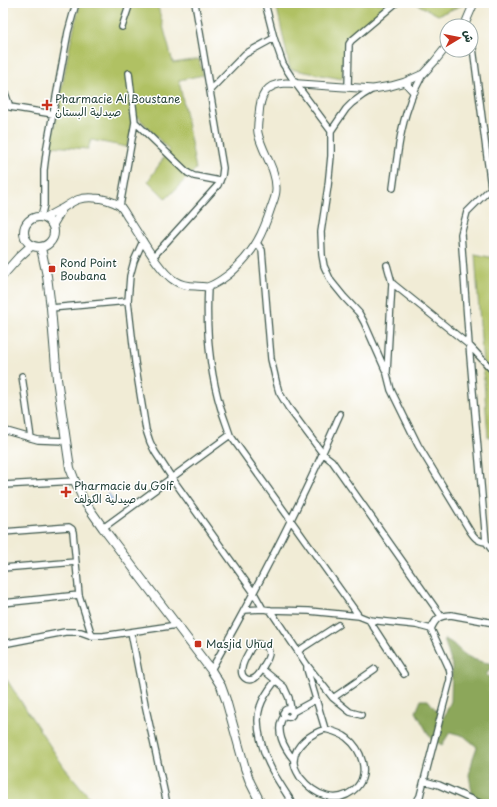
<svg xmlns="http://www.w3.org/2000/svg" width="497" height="807" viewBox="0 0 497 807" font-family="'Playpen Sans','Playpen Sans Arabic',sans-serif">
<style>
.green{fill:#b0c164;stroke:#687f4c}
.forest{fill:#8ca75a;stroke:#567247}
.water{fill:#7baae5;stroke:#4d748c}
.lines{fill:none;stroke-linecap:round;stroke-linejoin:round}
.minor-casing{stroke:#3e574c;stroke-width:8}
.tertiary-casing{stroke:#3e574c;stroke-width:9}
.secondary-casing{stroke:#3e574c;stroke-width:10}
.minor{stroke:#fff;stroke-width:5.5}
.tertiary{stroke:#fff;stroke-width:7}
.secondary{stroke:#fff;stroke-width:8}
.poi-dot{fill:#c8321e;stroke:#fff;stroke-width:1.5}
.labels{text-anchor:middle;stroke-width:3;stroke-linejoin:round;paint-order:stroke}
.poi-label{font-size:11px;fill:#1f3d34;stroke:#fff;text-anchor:start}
</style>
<rect width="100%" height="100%" fill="#fff"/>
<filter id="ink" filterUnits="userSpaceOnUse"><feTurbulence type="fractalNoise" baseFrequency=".025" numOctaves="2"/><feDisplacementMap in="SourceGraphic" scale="8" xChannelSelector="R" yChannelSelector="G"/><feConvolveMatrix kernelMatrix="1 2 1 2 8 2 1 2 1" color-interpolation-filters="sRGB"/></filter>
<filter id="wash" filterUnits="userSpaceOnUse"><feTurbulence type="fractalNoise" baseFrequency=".012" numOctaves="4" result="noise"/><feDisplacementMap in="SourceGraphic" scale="16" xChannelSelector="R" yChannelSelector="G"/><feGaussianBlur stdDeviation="0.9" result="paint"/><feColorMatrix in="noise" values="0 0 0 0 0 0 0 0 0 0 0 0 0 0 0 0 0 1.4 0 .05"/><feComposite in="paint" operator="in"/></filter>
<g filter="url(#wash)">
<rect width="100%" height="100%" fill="#f1ecd6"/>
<path class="green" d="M80,3H157L173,63L199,59L203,75L179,80L196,169L166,199L148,181L169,150L137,116L127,147L91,140L88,149L51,146L68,54Z
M276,3H395L347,40L342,79L290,69Z
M415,3H463V5L438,15Z
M475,254L494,258V437H488Z
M3,674L64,767L95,804H3Z"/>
<path class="forest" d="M444,639C455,643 456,648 464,654C474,661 483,662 494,664L486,675L494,679V804H474L469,775L473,758L477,747L464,736L450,732L442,745L431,739L416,712L421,700H428L443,719L451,701L452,665Z"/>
<path class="water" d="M109,493L115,503L111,506L105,497Z"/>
</g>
<g filter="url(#ink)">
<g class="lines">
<defs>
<path id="minor" d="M265,3L274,38L283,64L296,84L331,131
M474,3H483
M122,27L130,3
M471,32L491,188
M3,87L10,107
M348,87L349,44L351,41L396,3
M211,89L245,54L274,38
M373,89L363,95L352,103L346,109L331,131V156L328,186L321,232L322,255L324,266L331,281L344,297L359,313L364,322L387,374L391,390L418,445L470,531C475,538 477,541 486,542
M3,105L10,107L53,114
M135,122L188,173L194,176L220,181
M494,185L467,212L461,234L469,345L486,542L494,553
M393,188C397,160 399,132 409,105C412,94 418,84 423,74
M120,206L135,122L129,73
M41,217L44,205V170L47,146L68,32L76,3
M143,241L134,261L130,276L128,301L135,362L146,430L150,442L155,452L172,478L254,593L263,609
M257,243L262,250L271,359L277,385L279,392L288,407L323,454L332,461L441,616
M153,257L218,185L222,176L223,168L195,3
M387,265L392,283L387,372
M392,283L469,345L494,372
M208,287C206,327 209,370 221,409C224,418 227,426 230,435L359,616
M51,308L128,301
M22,376L31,438
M3,430L38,440L66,441
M3,485L75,481
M103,528L230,435
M3,532L69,527L72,529L73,532L79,595L92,636
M3,568L76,562
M3,603L79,595
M245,610L263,609L270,610L309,611L359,616L369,620L416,625L431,629L449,668L450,673V680L422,788L420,796L415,804
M270,610L307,665L333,698L350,712L361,715
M369,620L404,674
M431,629C436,618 439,616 451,615L494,623
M131,632L145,704L167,804
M3,644L65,632H81L92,636H103L177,625
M258,644C273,647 270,656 264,665C262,670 259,675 255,678C247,683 240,676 242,668C243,661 248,654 251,648L253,646Z
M298,651L338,625
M307,665V669L325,729
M262,669L284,687L289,698L291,709
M211,670C258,587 302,502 340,414
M276,680C270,688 263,697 260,707C254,725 263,753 272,770C278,781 286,793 293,804
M333,698L375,669
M293,712C290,709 288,708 285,710L283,713L284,716C288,718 290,718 292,715L293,712L315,700
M284,716C274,730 284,748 294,760
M325,729C332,731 341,733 347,738C361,749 370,772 357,787C338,807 314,795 300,777C297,772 293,766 294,760C295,744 311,734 325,729Z
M424,781L439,785L482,804"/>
<path id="tertiary" d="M464,26L465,24L474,3
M405,82L414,92
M45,218C51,214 57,211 63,208C75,200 80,197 94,198C102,198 113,201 120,206C123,209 126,215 128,218C140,235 159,272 175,281C181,285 188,286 195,286C199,286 204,287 207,287C215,285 229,275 235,269C255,250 263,233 271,208C273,202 276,196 276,190C277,169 262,153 258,133C257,128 258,121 259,115C260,96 265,84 286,83L373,89L391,86L405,82L423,74L435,61L447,46
M53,225L63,208"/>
<path id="secondary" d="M24 232a15 15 0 1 1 30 0a15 15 0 1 1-30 0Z
M41,248L47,276L51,308L57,379L70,468L75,481L84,501L103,528L211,670L221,686L226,700L245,768L250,782L261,804
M3,275L19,257L31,246"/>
</defs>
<use href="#minor" class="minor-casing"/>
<use href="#tertiary" class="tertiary-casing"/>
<use href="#secondary" class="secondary-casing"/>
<use href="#minor" class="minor"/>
<use href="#tertiary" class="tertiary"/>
<use href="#secondary" class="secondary"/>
</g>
</g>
<g class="poi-dot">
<path d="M45 99h4v4h4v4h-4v4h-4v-4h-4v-4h4z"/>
<rect x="48" y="265" width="8" height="8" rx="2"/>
<path d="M64 486h4v4h4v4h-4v4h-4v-4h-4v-4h4z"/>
<rect x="194" y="640" width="8" height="8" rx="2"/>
</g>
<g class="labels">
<g class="poi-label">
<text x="55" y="103">Pharmacie Al Boustane<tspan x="55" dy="13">صيدلية البستان</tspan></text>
<text x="60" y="267">Rond Point<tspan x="60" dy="13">Boubana</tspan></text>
<text x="74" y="490">Pharmacie du Golf<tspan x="74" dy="13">صيدلية الكولف</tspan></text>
<text x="206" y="648">Masjid Uhud</text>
</g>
</g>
<rect width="497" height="807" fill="none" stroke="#fff" stroke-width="16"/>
<g transform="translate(459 38) rotate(80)"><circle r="19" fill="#ffffff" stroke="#a5b1ae"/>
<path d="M0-3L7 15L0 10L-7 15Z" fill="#c8321e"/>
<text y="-6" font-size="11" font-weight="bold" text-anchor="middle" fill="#1f3d34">ش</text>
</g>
</svg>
